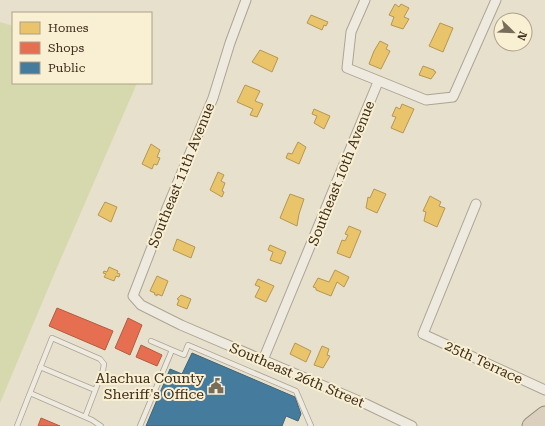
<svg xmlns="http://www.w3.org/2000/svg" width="545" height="426" viewBox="0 0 545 426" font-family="'Roboto Serif',serif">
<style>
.green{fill:#d6d8ad}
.homes{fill:#e9c46a;stroke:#b59753}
.shops{fill:#e76f51;stroke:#b45b41}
.public{fill:#457b9d;stroke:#426476}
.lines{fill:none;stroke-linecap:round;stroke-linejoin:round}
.lane-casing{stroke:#aca495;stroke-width:6}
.street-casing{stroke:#aca495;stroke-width:11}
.highway-casing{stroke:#918a7c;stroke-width:19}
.lane{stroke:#eeeadf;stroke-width:4.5}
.street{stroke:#eeeadf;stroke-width:9}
.highway{stroke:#dad0bd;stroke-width:17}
.labels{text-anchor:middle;stroke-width:4;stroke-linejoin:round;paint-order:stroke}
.street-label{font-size:14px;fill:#3c2d1c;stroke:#f9efd2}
.poi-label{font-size:14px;fill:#3c2d1c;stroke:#f9efd2;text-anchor:end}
</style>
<rect width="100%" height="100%" fill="#e7e0cc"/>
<path class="green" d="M0,22L13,26V83H137L55,272L0,403Z"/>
<path class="homes" d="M395,4L399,7L401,4L409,8L404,17L409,19L403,29L391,25L394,17L389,15Z
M311,15L328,22L326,26L324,25L322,30L307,23Z
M440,23L453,28L443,52L429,46Z
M380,41L388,45L386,49L390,51L381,69L369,64L374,51Z
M260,50L278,58L272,72L252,62Z
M423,66L434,70V71L436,72L431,79L419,75Z
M245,85L260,91L255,101L263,104L257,117L250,115L253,109L237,102Z
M402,104L414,109L403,133L391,128L396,117L392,116L396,107L400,109Z
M314,109L330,116L324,129L314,123L317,116L312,114Z
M298,142L306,147L299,164L286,158L288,153L292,154Z
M151,144L160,150L157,157L160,158L157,165L154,164L152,169L142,164Z
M218,172L224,175L221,181L225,183L222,191L224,192L222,197L210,190Z
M374,189L386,194L377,213L366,208L368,197L370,198Z
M290,194L304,199L299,214L297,226L280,218Z
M430,196L441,202L439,206L445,208L437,227L424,221L426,212L423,211Z
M105,202L117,207L111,222L98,215Z
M349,226L361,231L350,258L337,253L342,240L345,241L348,235L345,234Z
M177,239L195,247L191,258L173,250Z
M270,245L286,252L281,264L270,260L273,252L268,250Z
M109,267L118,271L117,273L120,274L119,277L116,276L114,281L104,277L106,274L103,273L104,271L107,272Z
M335,270L349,277L344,287L337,282L331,296L316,290V288L313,287L318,278L329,282Z
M157,276L168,281L162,296L157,294V296L154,294L155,293L150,291Z
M258,279L274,286L266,302L255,297L260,287L255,285Z
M181,295L191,299L187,309L177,305L179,300L177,299Z
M295,343L311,351L306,362L290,354Z
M322,346L329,349L327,355L330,356L323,368L314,365Z"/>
<path class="shops" d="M57,308L113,331L105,350L49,326Z
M128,318L142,325L130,355L115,348Z
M141,345L162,355L157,366L136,357Z
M41,418L60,426H38Z"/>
<path class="public" d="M192,353L295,397L301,414L298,421L286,416L282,426H146L170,369L182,374Z"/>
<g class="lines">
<defs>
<path id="lane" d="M151,341L172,350
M40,367L95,390
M30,393L52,338L100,359L104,364L103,370L85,417
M17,426L30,393L92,420L101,426
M140,426L172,350L184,355L188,345L296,391L311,426"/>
<path id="street" d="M246,0L230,43L213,98L167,208L133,296L141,305L181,325L366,404L412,426
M365,0L351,32L347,68L426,100L453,97L496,0
M476,204L423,334L545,390
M263,360L378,82"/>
<path id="highway" d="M531,426L545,415"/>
</defs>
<use href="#lane" class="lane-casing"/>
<use href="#street" class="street-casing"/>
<use href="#highway" class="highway-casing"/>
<use href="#lane" class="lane"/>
<use href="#street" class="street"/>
<use href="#highway" class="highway"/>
</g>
<defs>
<symbol id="civic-bare" viewBox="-9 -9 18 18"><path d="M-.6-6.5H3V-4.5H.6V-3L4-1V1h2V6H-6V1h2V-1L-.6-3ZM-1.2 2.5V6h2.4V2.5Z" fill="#786c5a" stroke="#f9efd2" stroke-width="2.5" paint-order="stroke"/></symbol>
</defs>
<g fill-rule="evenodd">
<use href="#civic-bare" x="205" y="375" width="22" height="22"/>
</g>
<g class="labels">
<g class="street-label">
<text transform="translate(341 173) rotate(-68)" y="5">Southeast 10th Avenue</text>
<text transform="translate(181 175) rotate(-68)" y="5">Southeast 11th Avenue</text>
<text transform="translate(484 362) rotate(25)" y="5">25th Terrace</text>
<text transform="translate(297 375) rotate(23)" y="5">Southeast 26th Street</text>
</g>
<g class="poi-label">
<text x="204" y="383">Alachua County<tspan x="204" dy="16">Sheriff's Office</tspan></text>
</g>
</g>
<rect x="12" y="12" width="140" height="72" fill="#f9efd2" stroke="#ada189"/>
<rect x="20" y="22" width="20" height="12" fill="#e9c46a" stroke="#ada189"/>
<text x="48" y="32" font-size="12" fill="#3c2d1c">Homes</text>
<rect x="20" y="42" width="20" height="12" fill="#e76f51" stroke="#ada189"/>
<text x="48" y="52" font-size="12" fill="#3c2d1c">Shops</text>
<rect x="20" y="62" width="20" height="12" fill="#457b9d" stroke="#ada189"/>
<text x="48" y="72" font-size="12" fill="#3c2d1c">Public</text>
<g transform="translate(513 32) rotate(113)"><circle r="19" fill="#f9efd2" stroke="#ada189"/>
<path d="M0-3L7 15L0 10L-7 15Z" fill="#786c5a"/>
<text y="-6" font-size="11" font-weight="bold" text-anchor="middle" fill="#3c2d1c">N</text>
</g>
</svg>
